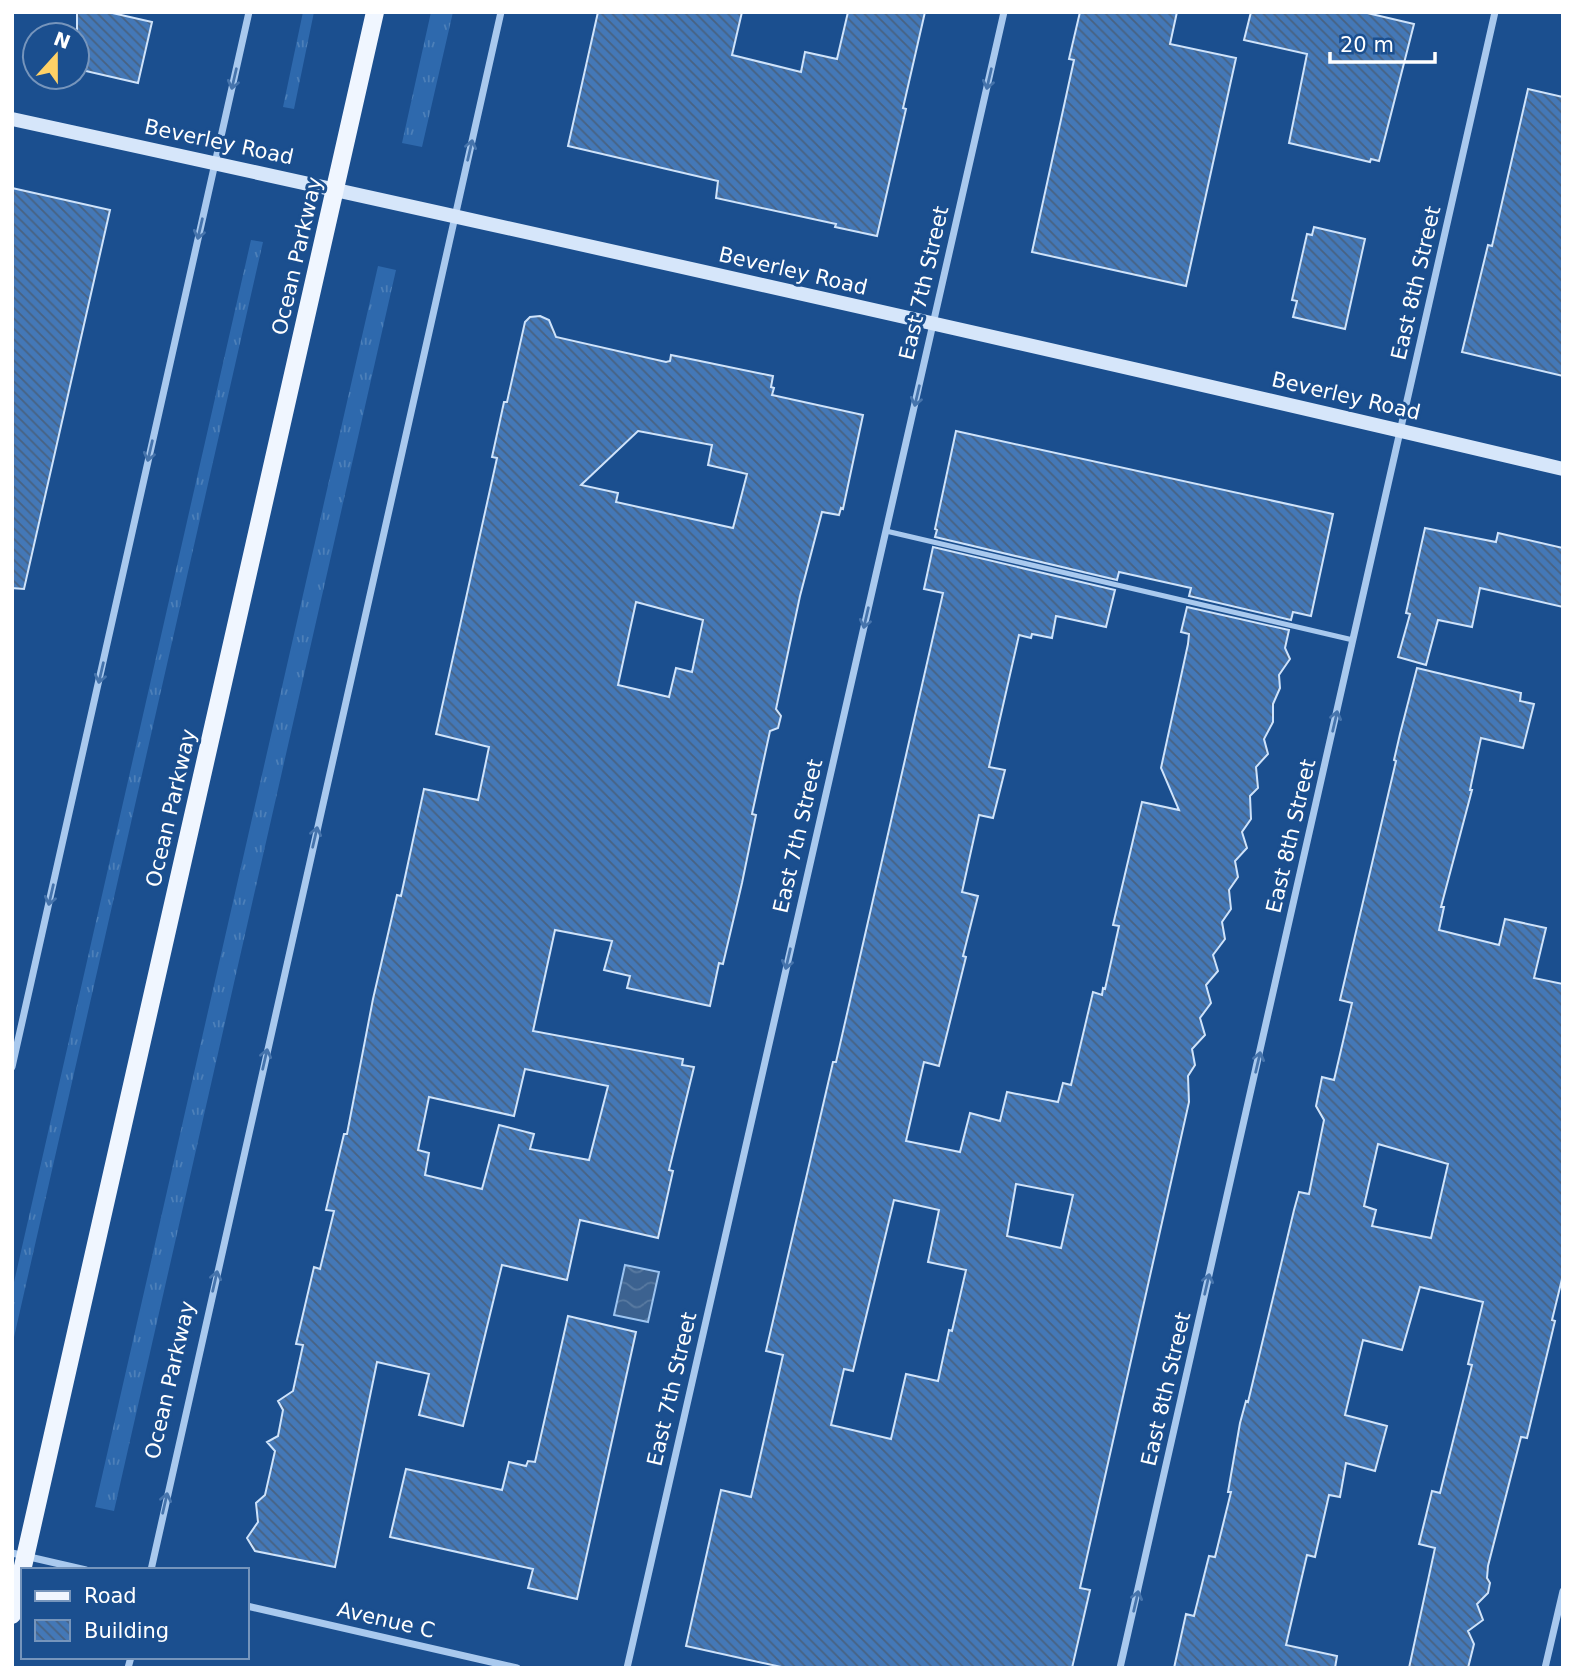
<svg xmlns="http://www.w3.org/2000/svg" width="1575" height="1680" viewBox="0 0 1575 1680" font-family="'DejaVu Sans',sans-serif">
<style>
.grass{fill:url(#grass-tufts)}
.water{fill:url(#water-waves);stroke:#9cc4f0;stroke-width:2}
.building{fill:url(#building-back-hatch);stroke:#cfe3fa;stroke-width:2;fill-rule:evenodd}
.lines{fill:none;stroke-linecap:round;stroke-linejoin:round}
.lane{stroke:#a9c9ee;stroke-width:5}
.street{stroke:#a9c9ee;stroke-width:7}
.secondary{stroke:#d6e6fa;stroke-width:14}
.primary{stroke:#f0f6ff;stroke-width:18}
.oneway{stroke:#4674ac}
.labels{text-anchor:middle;stroke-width:6;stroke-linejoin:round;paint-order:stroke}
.street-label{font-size:21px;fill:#fff;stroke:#1b4f8f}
</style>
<defs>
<pattern id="grass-tufts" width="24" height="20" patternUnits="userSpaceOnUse" patternTransform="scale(1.75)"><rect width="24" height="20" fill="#2e69ad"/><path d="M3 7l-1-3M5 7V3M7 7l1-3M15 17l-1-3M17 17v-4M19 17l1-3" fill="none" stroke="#4d80b9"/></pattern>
<pattern id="water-waves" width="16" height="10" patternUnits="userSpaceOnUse" patternTransform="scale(1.75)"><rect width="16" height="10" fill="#3c6290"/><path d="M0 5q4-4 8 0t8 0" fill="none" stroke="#597aa1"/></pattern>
<pattern id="building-back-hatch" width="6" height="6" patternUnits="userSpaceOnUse" patternTransform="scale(1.75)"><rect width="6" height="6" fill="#4478b7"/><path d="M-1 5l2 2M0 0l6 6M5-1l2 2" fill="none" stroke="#486282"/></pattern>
</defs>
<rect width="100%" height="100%" fill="#1b4f8f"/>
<path class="grass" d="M303,12H314L294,109L283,107Z
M431,12H453L422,147L402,143Z
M251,240L263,242L12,1346V1291Z
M378,266L396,270L114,1511L95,1507Z"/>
<path class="water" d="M625,1265L659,1272L648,1322L614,1315Z"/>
<path class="building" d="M77,12H108L152,22L138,83L77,69Z
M598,12H742L732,55L801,72L805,52L837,59L848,12H925L903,108L906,109L877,236L835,227L836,224L716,198L718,181L568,146Z
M1080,12H1177L1170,44L1236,58L1186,286L1032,252L1074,60L1069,59Z
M1251,12H1363L1414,24L1379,161L1371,159L1370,162L1289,143L1307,54L1244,40Z
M1528,89L1563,97V376L1462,352L1488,245L1492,246Z
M12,188L110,210L24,589L12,588Z
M1314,227L1365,239L1345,329L1293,317L1297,301L1292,300L1307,234L1312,235Z
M540,316L549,320L556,337L666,362L670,361L671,355L773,376L771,387L774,388L772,395L863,415L843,509L841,508L839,515L822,512L800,596L776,709L781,716L778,728L770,731L752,814L756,815L742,883L723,964L719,963L710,1006L627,988L630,976L604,970L612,941L555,930L533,1031L683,1059L682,1065L694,1067L669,1170L673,1171L658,1238L580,1220L567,1280L502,1265L463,1426L419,1415L429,1374L377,1362L335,1567L255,1551L247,1538L258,1522L256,1503L265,1495L275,1451L267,1442L278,1436L283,1410L278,1401L293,1391L303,1345L296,1344L314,1267L320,1269L334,1211L326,1210L344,1134H347L373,999L397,895L401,896L424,789L478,800L489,747L436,734L497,458L492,457L504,402H507L525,322L530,317ZM638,431L712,445L708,465L747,474L733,528L616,502L618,493L581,485ZM636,602L703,620L692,672L676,668L669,697L618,685ZM525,1069L608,1086L589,1160L530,1149L534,1134L499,1125L482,1189L425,1175L429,1153L418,1150L429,1097L514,1116Z
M956,431L1333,514L1311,616L1293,612L1291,620L1189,596L1191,588L1119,572L1117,580L935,537L937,530L935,529Z
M1425,528L1496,542L1498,533L1563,548V607L1480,588L1472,627L1438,620L1426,665L1398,657L1410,614L1406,613Z
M933,547L1115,590L1106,627L1056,616L1052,638L1032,634L1031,638L1019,635L989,767L1005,770L993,818L979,815L962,892L978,896L963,956L966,957L939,1066L924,1062L906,1141L960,1152L970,1113L1000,1121L1007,1092L1058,1102L1063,1083L1071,1085L1093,992L1102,995L1103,988L1105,989L1119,926L1113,925L1142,802L1179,810L1161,768L1188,644L1189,634L1181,632L1187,607L1289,630L1285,648L1290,659L1279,675L1280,688L1273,704V722L1264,739L1268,754L1256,767L1258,788L1250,796L1251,819L1242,832L1247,848L1235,861L1238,877L1229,890L1231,909L1222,922L1225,939L1213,955L1218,971L1206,985L1211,1003L1200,1018L1205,1035L1192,1049L1195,1065L1188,1076L1189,1102L1080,1588L1090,1590L1072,1668H786L686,1646L721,1490L751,1497L763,1444L783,1355L766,1351L833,1062H836L943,593L924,589ZM1016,1184L1073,1195L1061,1248L1007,1236ZM894,1200L939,1210L928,1262L966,1270L952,1331L949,1330L938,1381L906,1374L891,1439L831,1425L844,1369L853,1371Z
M1417,668L1521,693L1520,701L1534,704L1523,748L1481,738L1470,790H1472L1441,907H1444L1439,930L1499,945L1505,919L1546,928L1534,978L1563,984V1275L1552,1320L1555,1321L1527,1438L1521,1437L1488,1566L1487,1578L1490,1583L1488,1593L1477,1604L1483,1620L1468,1631L1474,1644L1468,1668H1409L1435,1548L1419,1544L1432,1491L1440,1493L1472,1365L1468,1364L1483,1302L1420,1287L1402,1350L1363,1340L1345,1415L1387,1426L1375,1471L1346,1463L1340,1497L1329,1495L1315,1557L1307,1555L1286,1645L1337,1656L1335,1668H1174L1186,1614L1194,1616L1209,1556L1215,1557L1231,1492H1228L1240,1423L1246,1401L1248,1402L1294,1210L1299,1192L1309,1194L1324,1120L1316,1106L1322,1077L1334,1080L1352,1003L1340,1000L1396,761L1394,760L1400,734ZM1378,1144L1448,1164L1431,1238L1372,1226L1376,1210L1364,1206Z
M568,1316L636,1332L577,1599L528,1588L533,1569L390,1537L406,1469L502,1490L509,1462L526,1466L528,1461L535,1462Z"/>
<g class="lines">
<path class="lane" d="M886,531L1353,640"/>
<path class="street" d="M12,1067L249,12
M12,1553L86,1570
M151,1570L501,12
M247,1606L517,1668
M128,1668L131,1657
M627,1668L1004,12
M1120,1668L1495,12
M1545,1668L1563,1591"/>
<path class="secondary" d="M12,119C530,232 1047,347 1563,469"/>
<path class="primary" d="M12,1615L375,12"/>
</g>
<defs><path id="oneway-shaft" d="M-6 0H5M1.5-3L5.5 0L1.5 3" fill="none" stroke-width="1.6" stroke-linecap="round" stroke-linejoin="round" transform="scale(1.75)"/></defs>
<g class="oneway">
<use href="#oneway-shaft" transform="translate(234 79) rotate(103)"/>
<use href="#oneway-shaft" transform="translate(989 79) rotate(103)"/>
<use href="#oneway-shaft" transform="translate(470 150) rotate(-77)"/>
<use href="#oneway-shaft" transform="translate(200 229) rotate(103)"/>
<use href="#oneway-shaft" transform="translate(917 396) rotate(103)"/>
<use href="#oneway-shaft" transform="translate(150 451) rotate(103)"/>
<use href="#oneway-shaft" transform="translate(866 618) rotate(103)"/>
<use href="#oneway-shaft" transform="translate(101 673) rotate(103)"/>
<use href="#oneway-shaft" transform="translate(1335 721) rotate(-77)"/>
<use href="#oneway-shaft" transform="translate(315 837) rotate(-77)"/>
<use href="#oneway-shaft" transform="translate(51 895) rotate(103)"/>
<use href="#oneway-shaft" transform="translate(788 959) rotate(103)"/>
<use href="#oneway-shaft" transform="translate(265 1059) rotate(-77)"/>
<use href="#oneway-shaft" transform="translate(1258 1062) rotate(-77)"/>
<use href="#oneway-shaft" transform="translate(215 1281) rotate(-77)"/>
<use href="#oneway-shaft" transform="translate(1207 1284) rotate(-77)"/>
<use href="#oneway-shaft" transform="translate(165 1503) rotate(-77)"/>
<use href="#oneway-shaft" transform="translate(1136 1601) rotate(-77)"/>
</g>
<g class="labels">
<g class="street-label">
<text transform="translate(219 142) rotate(12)" y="7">Beverley Road</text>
<text transform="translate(297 256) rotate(-77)" y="7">Ocean Parkway</text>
<text transform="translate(793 271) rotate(13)" y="7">Beverley Road</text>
<text transform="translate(924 283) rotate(-77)" y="7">East 7th Street</text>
<text transform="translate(1416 283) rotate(-77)" y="7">East 8th Street</text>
<text transform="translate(1346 396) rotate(13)" y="7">Beverley Road</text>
<text transform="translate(171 808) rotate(-77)" y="7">Ocean Parkway</text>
<text transform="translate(798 836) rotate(-77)" y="7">East 7th Street</text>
<text transform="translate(1291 836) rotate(-77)" y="7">East 8th Street</text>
<text transform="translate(170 1380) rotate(-77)" y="7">Ocean Parkway</text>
<text transform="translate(672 1389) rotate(-77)" y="7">East 7th Street</text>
<text transform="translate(1166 1389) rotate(-77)" y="7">East 8th Street</text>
<text transform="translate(386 1620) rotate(13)" y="7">Avenue C</text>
</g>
</g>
<rect width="1575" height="1680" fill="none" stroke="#ffffff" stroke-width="28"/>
<rect x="21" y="1568" width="228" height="91" fill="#1b4f8f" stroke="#7695bc" stroke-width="2"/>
<rect x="35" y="1591" width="35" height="10" fill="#f0f6ff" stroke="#7695bc" stroke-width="2"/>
<text x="84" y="1603" font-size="21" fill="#ffffff">Road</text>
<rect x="35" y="1620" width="35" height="21" fill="url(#building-back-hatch)" stroke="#7695bc" stroke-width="2"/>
<text x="84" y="1638" font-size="21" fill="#ffffff">Building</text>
<g transform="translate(56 56) rotate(21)"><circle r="33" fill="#1b4f8f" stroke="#7695bc" stroke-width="2"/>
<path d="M0-5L12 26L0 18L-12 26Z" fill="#ffd166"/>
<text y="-10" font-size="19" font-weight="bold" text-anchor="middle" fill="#ffffff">N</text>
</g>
<path d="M1330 52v10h105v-10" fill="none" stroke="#ffffff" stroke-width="3.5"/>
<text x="1340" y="52" font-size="21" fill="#ffffff" stroke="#1b4f8f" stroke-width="5" paint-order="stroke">20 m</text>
</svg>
